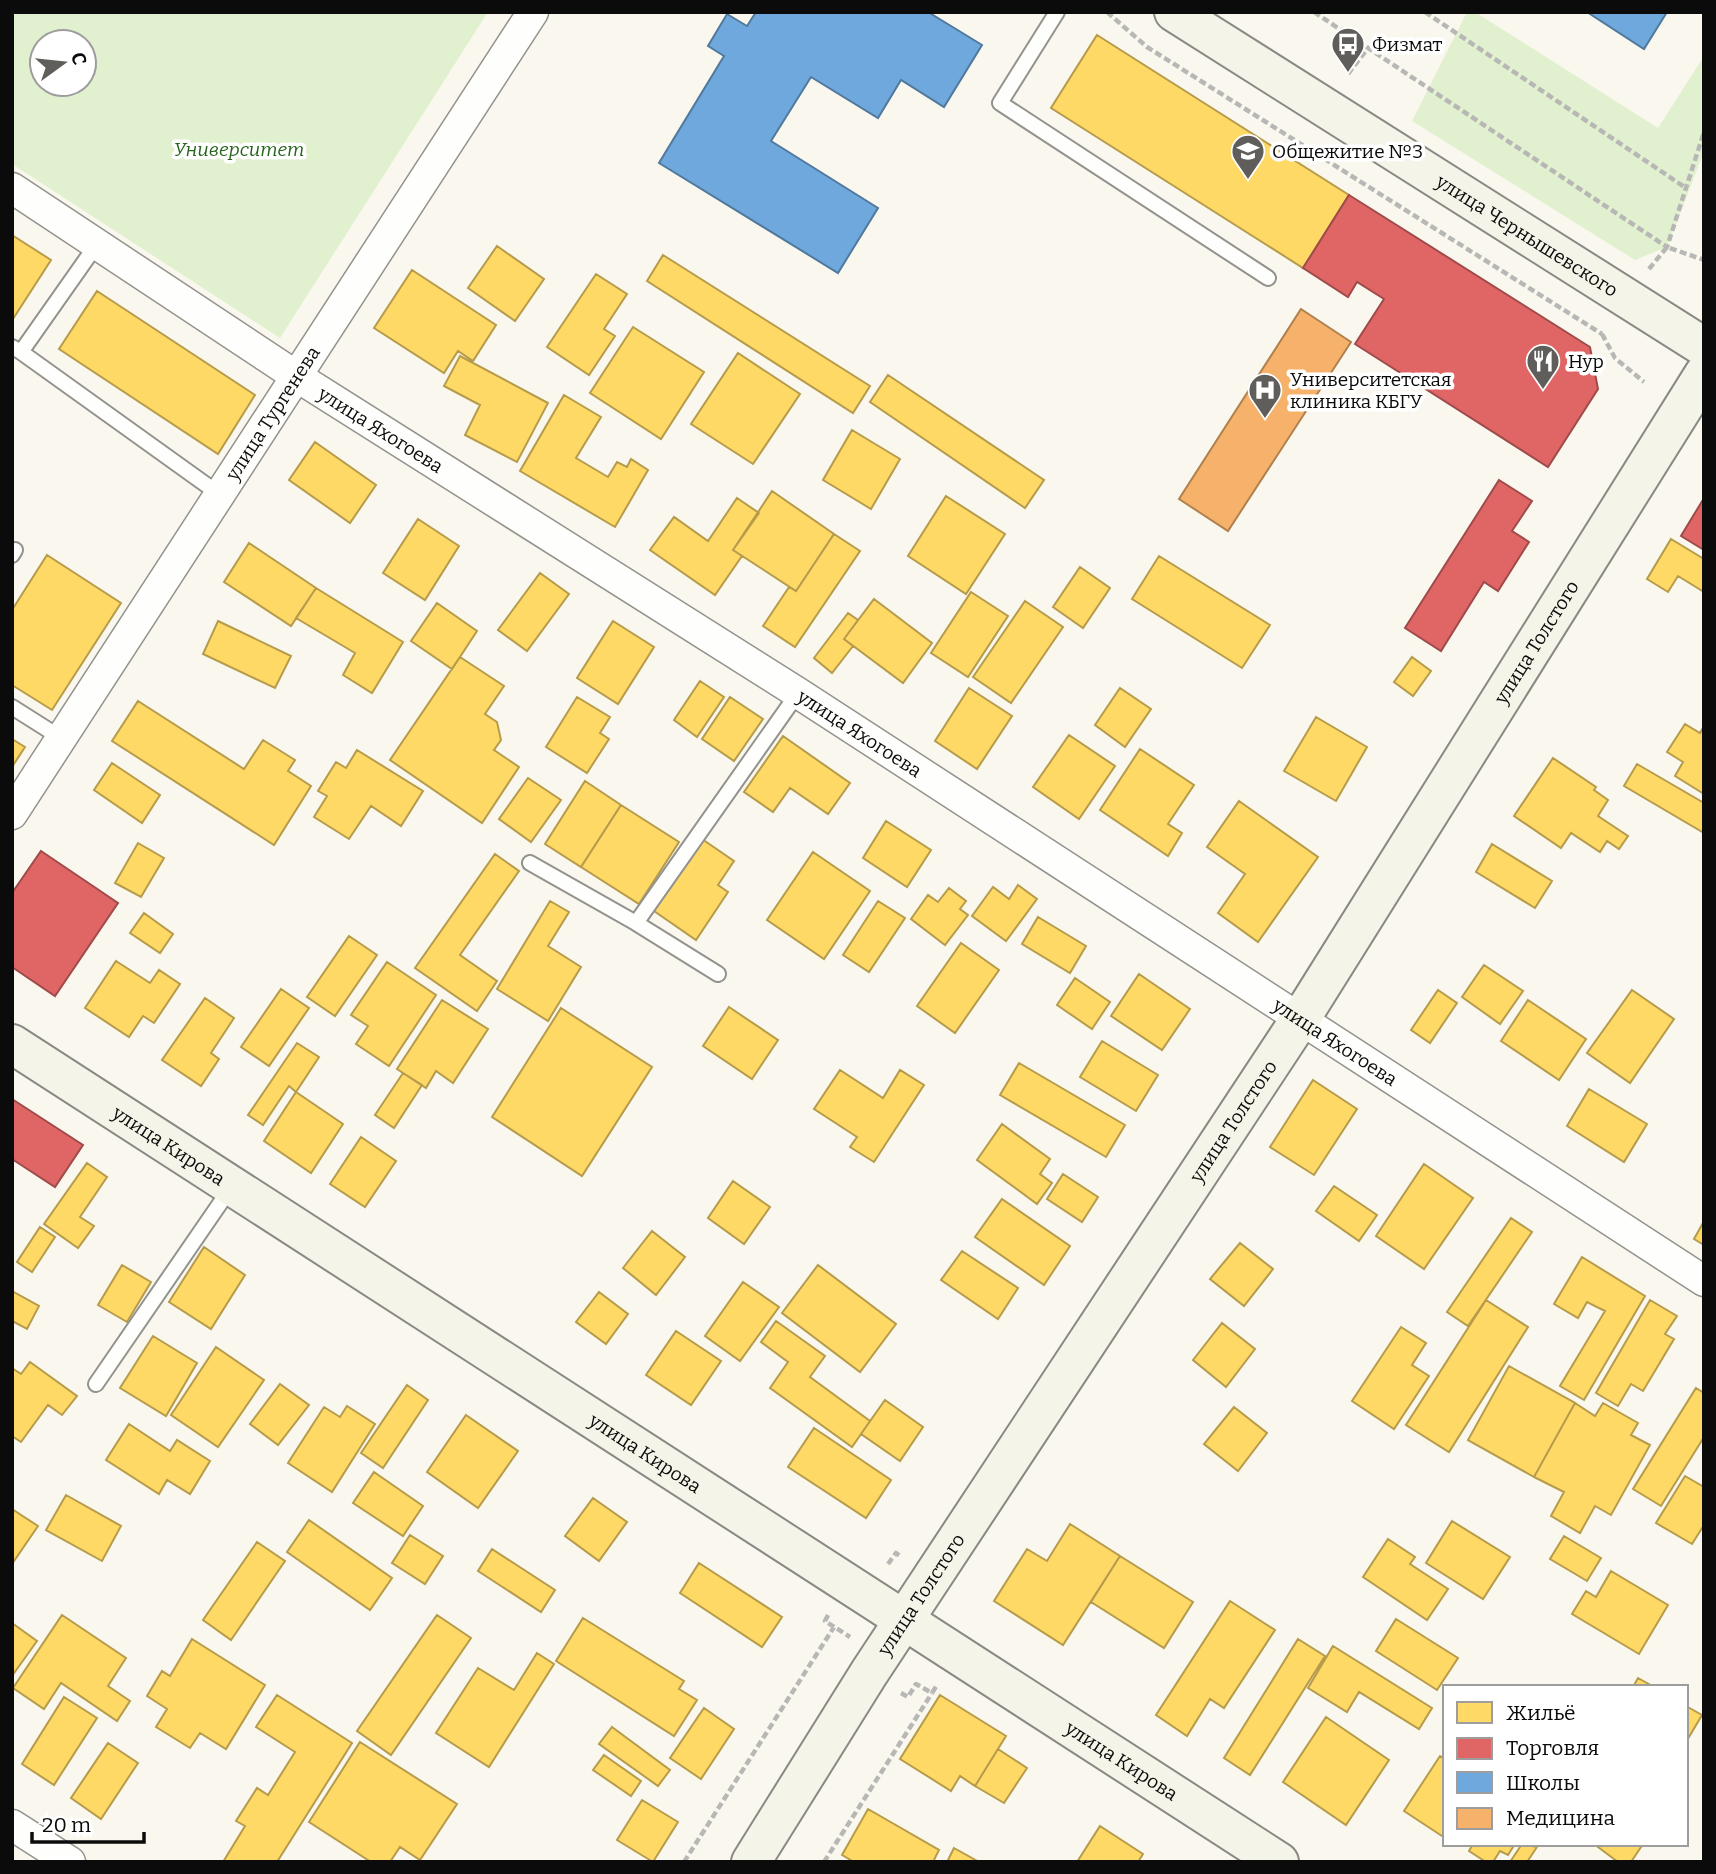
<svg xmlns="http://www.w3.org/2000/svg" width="1716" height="1874" viewBox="0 0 1716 1874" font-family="Bitter,serif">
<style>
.green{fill:#e1f0ce;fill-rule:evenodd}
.homes{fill:#ffd966;stroke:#b69b4b;stroke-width:2}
.shops{fill:#e06666;stroke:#a04b4b;stroke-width:2}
.schools{fill:#6fa8dc;stroke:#51799d;stroke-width:2}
.health{fill:#f6b26b;stroke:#b0804e;stroke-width:2}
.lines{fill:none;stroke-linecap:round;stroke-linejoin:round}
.lane-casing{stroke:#93928d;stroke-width:18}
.street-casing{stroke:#93928d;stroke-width:33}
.secondary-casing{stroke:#898884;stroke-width:42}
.path{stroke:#b7b7b5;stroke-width:4.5;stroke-dasharray:7 3.5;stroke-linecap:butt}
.lane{stroke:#fefefc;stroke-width:14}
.street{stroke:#fefefc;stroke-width:30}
.secondary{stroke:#f4f4e8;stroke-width:38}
.labels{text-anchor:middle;stroke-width:7;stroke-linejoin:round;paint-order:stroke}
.poi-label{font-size:19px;fill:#0b0b0b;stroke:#fff;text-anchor:start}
.park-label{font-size:19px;font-style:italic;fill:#27641b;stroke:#fff}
.street-label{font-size:19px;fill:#0b0b0b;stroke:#fff}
</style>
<rect width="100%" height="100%" fill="#faf8ee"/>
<path class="green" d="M12,12H488L280,338L12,164ZM42,42H84V84H42Z
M1467,12H1475L1658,128L1704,56V152L1667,247L1635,260L1412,121Z"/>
<path class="homes" d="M1097,35L1349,195L1303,268L1051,108Z
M12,235L51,260L13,319L12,318Z
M497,246L544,279L515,321L468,288Z
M663,255L870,386L853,413L647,281Z
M412,270L496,325L473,361L458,351L444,373L374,328Z
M596,274L627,294L604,329L615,336L589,375L547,347Z
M97,291L255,395L218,454L59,349Z
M633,327L704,372L661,439L590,393Z
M738,353L800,394L753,464L691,424Z
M460,356L548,403L517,462L465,435L480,405L444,386Z
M888,375L1044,480L1025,508L870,402Z
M564,395L601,417L576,458L608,477L617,462L627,467L631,459L648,470L615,527L520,471Z
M852,430L900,459L871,509L823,480Z
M315,442L376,485L350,523L289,480Z
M772,491L834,534L796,591L733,550Z
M946,496L1005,534L966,594L908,556Z
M737,498L759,513L733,550L742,556L715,595L650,550L674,517L708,541Z
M418,519L459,546L425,600L383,573Z
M834,534L860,551L795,647L763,626L789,587L796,591Z
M1671,539L1704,559V592L1678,576L1668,592L1647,579Z
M249,543L316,588L291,626L224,582Z
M47,555L121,603L52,710L12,685V610Z
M1159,556L1270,625L1242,668L1132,599Z
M1080,567L1110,588L1083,628L1053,607Z
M540,573L569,594L527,651L498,630Z
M316,588L403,642L372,693L343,675L355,653L296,618Z
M971,592L1008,616L968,677L931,653Z
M874,599L932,643L903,683L844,639Z
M1025,601L1063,627L1011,703L973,677Z
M437,603L477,631L452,669L411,641Z
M848,613L858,620L844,639L853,646L832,673L814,658Z
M218,621L291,656L275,688L203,654Z
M613,621L654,647L618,704L577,678Z
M460,657L504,686L485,714L497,722L501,740L494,750L519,767L482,823L390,760Z
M1412,657L1431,671L1413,696L1394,682Z
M700,681L724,697L697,737L674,720Z
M969,688L1012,716L977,769L935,741Z
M1120,688L1151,709L1125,747L1095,725Z
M577,697L610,717L600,733L609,739L587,773L546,747Z
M730,697L763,719L734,761L702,739Z
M138,701L244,769L263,740L295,760L288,771L311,786L274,845L112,741Z
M1316,717L1367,747L1336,801L1284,771Z
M1685,724L1700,733L1704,726V794L1675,776L1683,762L1667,752Z
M1069,735L1115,766L1079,819L1033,787Z
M783,736L850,783L828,814L790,788L773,812L744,792Z
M12,739L25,747L12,767Z
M1140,749L1194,785L1168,824L1182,833L1168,856L1100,810Z
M357,750L423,791L401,826L371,806L349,839L314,817L327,796L318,791L336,762L346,768Z
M1553,758L1596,787L1594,790L1608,800L1598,816L1628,836L1619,849L1607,841L1600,852L1571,833L1561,848L1514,816Z
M112,763L160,795L142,823L94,790Z
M1637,764L1704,803V833L1624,786Z
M528,778L561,800L531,842L499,819Z
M585,781L621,805L581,867L545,844Z
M1239,801L1318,857L1258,942L1218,913L1245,874L1207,847Z
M621,805L679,842L639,904L581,867Z
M886,821L931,850L907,887L863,858Z
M702,839L734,861L718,885L728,892L696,940L654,911Z
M138,843L164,858L141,897L115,883Z
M1492,844L1552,881L1535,908L1476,872Z
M813,852L870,891L824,959L767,920Z
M495,854L519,871L460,955L497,981L477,1011L415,968Z
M1018,885L1037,899L1006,941L972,916L993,887L1009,899Z
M949,888L966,901L960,909L968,915L945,945L911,919L928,895L938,902Z
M550,901L569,912L548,946L581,967L548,1021L497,989Z
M878,901L905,918L869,972L843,955Z
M144,913L173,934L160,953L130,933Z
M1038,917L1086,946L1070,973L1022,944Z
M349,936L377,955L335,1016L307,997Z
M961,943L999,970L955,1033L917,1006Z
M116,961L150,983L159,970L180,984L154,1023L143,1016L129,1037L85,1008Z
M387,962L436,995L389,1066L356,1044L368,1026L351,1015Z
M1484,965L1523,991L1500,1024L1462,997Z
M1139,974L1190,1009L1162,1050L1111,1016Z
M1075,978L1110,1002L1092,1029L1057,1005Z
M281,989L309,1008L269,1066L241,1047Z
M1438,990L1457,1003L1430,1043L1411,1030Z
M1632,990L1674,1019L1630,1083L1587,1053Z
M205,998L234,1018L211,1053L219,1059L201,1086L162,1060Z
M442,1000L488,1029L453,1083L436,1071L426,1088L397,1069Z
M1528,1000L1586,1039L1559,1080L1501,1041Z
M729,1007L778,1040L752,1079L703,1046Z
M561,1008L652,1067L582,1176L492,1117Z
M1102,1041L1158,1075L1136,1111L1080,1077Z
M297,1043L319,1057L296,1092L289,1086L263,1125L248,1115Z
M1019,1063L1125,1125L1106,1157L1000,1095Z
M840,1070L883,1098L900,1070L924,1085L874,1162L850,1147L857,1137L814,1109Z
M403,1073L422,1085L394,1128L375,1115Z
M1313,1080L1357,1109L1314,1175L1270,1147Z
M1589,1089L1647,1124L1624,1162L1567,1126Z
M296,1092L343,1124L311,1173L264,1141Z
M1002,1124L1050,1159L1040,1174L1052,1183L1037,1204L977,1160Z
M361,1137L396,1161L365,1207L330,1184Z
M87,1163L107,1177L80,1217L94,1226L78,1248L44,1224Z
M1424,1164L1473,1198L1424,1269L1376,1236Z
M1063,1174L1098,1197L1082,1222L1047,1199Z
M733,1181L770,1207L744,1244L708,1218Z
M1334,1186L1377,1215L1359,1241L1316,1211Z
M1002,1199L1070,1246L1044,1285L975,1237Z
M1511,1218L1532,1232L1468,1326L1447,1312Z
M1704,1221V1245L1694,1239Z
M40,1227L55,1237L32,1272L17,1262Z
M652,1231L685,1257L656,1295L623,1268Z
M1240,1243L1273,1269L1244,1306L1210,1279Z
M204,1247L245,1275L211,1329L169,1302Z
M962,1251L1018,1288L998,1319L941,1280Z
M1582,1257L1645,1296L1584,1400L1560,1386L1605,1311L1587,1302L1578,1318L1554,1304Z
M122,1265L151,1282L127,1322L98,1305Z
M818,1265L896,1324L860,1372L782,1313Z
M743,1282L779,1307L740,1361L705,1336Z
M12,1291L39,1306L27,1329L12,1321Z
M599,1292L628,1314L606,1344L576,1322Z
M1486,1300L1528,1327L1449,1452L1406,1425Z
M1650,1300L1677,1316L1665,1334L1674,1339L1643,1391L1631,1384L1618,1406L1596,1393Z
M776,1321L825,1356L810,1377L870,1421L852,1447L770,1388L788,1362L761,1342Z
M1222,1323L1255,1349L1226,1387L1193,1360Z
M1401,1327L1426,1343L1412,1365L1429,1376L1394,1429L1352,1401Z
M676,1331L721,1361L691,1405L646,1375Z
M153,1336L197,1363L166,1416L120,1388Z
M216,1347L264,1380L218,1447L171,1415Z
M30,1362L77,1396L62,1415L48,1405L21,1442L12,1436V1368L21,1374Z
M1509,1366L1575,1403L1534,1477L1468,1440Z
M280,1384L309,1405L278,1445L250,1424Z
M407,1385L428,1400L383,1468L361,1453Z
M1696,1388L1704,1393V1437L1661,1506L1633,1489Z
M885,1400L923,1427L900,1461L861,1434Z
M1575,1403L1595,1416L1603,1403L1638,1423L1631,1435L1650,1445L1611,1515L1595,1506L1580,1533L1551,1516L1564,1492L1534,1477Z
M347,1406L375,1424L332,1492L288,1463L324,1407L340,1417Z
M1234,1407L1267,1433L1238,1471L1204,1444Z
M466,1415L518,1451L478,1508L427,1472Z
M129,1424L170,1451L177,1440L210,1461L190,1494L167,1480L159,1494L106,1460Z
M814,1428L891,1480L866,1518L788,1467Z
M374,1472L423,1506L403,1536L353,1503Z
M1685,1476L1704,1487V1525L1692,1544L1656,1523Z
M66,1495L121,1526L102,1561L46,1530Z
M593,1498L627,1522L599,1561L565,1536Z
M12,1509L38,1526L12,1564Z
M309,1520L392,1578L370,1610L287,1552Z
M1452,1521L1510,1557L1483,1599L1426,1563Z
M1070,1524L1120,1556L1063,1645L994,1601L1027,1549L1047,1561Z
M410,1535L443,1556L425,1584L392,1563Z
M1564,1536L1601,1558L1587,1581L1550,1559Z
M1388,1539L1415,1557L1410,1564L1448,1589L1427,1620L1363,1577Z
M257,1542L285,1561L231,1640L203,1620Z
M492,1549L555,1590L541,1612L478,1571Z
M1120,1556L1193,1602L1164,1648L1091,1602Z
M699,1563L782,1617L762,1647L680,1593Z
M1611,1571L1668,1605L1639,1654L1572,1614L1586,1591L1596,1597Z
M1230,1601L1275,1630L1224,1708L1210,1699L1187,1736L1156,1715Z
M62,1615L126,1658L108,1686L130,1701L117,1721L61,1683L44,1709L13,1688Z
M437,1615L471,1638L391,1755L357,1731Z
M583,1618L684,1681L679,1689L697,1700L674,1736L556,1661Z
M1396,1619L1458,1658L1437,1690L1376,1651Z
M12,1623L37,1641L12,1676Z
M192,1639L265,1685L226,1749L200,1733L190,1748L156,1727L167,1709L147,1696L162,1671L170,1676Z
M1298,1639L1325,1656L1250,1775L1224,1758Z
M1333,1646L1432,1708L1419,1729L1359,1692L1347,1712L1308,1688Z
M537,1653L554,1664L489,1767L436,1733L478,1668L514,1690Z
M1638,1678L1654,1687H1633Z
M277,1695L352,1743L277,1862H223L245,1826L236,1821L257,1788L268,1795L295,1752L256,1727Z
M940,1695L1006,1736L975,1786L960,1776L951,1791L900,1759Z
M64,1697L97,1718L54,1785L22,1764Z
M1686,1706L1702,1715L1686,1742Z
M704,1708L734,1729L701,1779L670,1758Z
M1326,1717L1389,1760L1346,1825L1283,1782Z
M612,1727L670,1770L658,1786L599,1744Z
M360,1742L457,1804L420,1860L400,1847L390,1862H371L309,1822Z
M108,1743L138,1763L101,1819L71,1798Z
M998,1749L1027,1768L1004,1803L975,1786Z
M604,1755L641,1781L631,1796L593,1770Z
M1440,1756L1445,1759V1838L1404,1811Z
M642,1800L678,1822L653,1862L617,1840Z
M868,1809L939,1850L933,1862H854L842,1855Z
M1100,1826L1143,1854L1138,1862H1077Z
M1473,1844H1515L1508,1855L1500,1851L1493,1862H1486L1469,1851Z
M1522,1844L1537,1847L1527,1862H1510Z
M1594,1844H1643L1631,1862H1618Z
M954,1848L979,1862H947Z"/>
<path class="shops" d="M1349,195L1590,347L1598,389L1548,467L1355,344L1384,299L1357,282L1348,297L1303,268Z
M1499,480L1532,501L1512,531L1529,542L1498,591L1484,582L1441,651L1405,628Z
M1704,498V550L1681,536Z
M41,851L118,903L55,996L12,967V893Z
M12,1099L83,1145L55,1187L12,1159Z"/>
<path class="schools" d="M756,12H928L982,45L944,107L901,80L878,118L811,77L771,141L878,208L838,273L659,163L724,56L708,46L727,14L747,26Z
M1587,12H1667L1644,49Z"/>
<path class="health" d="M1301,309L1351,342L1228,531L1179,499Z"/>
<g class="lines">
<defs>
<path id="lane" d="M1057,12L1000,103L1268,278
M12,347L21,352L97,244
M21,352L219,494
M12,555L15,550
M12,707L61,738
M530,863L636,923
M718,974L636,923L798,693
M96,1384L232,1186"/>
<g id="street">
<path id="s1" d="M12,188L296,376L798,693L1704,1281"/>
<path id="s2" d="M12,814L533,12"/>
<path d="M12,1825L70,1862"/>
</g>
<g id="secondary">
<path id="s3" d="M1174,12L1704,347"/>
<path id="s4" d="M12,1044L1279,1862"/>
<path id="s5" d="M751,1862L869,1673L1299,1021L1704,374"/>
</g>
</defs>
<use href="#lane" class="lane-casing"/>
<use href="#street" class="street-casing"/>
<use href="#secondary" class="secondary-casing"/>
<path class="path" d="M1107,12L1147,47L1602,334
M1314,12L1667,247L1704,132
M1425,12L1686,188
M1348,74L1368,48
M1649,269L1667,247L1704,260
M1602,334L1615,358L1644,382
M888,1564L896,1553L900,1556
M828,1615L825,1621L850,1637
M901,1693L908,1697L916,1684L932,1693L937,1685
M684,1862L834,1627
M824,1862L932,1693"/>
<use href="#lane" class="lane"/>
<use href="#street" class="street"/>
<use href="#secondary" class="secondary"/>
</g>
<defs>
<symbol id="bus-pin" viewBox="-11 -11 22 30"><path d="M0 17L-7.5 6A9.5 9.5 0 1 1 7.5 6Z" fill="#5f5e5a" stroke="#fff"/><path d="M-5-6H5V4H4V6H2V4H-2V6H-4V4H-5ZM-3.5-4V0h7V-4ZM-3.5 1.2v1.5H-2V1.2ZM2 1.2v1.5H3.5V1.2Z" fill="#fff"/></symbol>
<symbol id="university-pin" viewBox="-11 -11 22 30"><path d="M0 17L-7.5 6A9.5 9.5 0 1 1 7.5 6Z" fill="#5f5e5a" stroke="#fff"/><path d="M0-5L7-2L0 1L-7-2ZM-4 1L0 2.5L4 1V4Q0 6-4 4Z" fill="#fff"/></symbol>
<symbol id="restaurant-pin" viewBox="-11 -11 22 30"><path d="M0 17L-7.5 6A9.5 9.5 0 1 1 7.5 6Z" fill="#5f5e5a" stroke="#fff"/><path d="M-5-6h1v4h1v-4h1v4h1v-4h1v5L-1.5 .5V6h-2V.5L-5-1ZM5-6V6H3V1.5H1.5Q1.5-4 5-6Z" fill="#fff"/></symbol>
<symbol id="hospital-pin" viewBox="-11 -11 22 30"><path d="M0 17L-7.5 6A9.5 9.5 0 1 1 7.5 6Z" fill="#5f5e5a" stroke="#fff"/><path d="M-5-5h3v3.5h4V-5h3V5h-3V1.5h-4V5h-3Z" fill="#fff"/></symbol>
</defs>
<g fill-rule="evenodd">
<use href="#bus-pin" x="1329" y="25" width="38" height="52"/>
<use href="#university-pin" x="1229" y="132" width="38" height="52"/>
<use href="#restaurant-pin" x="1524" y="342" width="38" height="52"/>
<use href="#hospital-pin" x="1246" y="371" width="38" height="52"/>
</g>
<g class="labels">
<g class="poi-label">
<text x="1372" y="51">Физмат</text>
<text x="1272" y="158">Общежитие №3</text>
<text x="1568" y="368">Нур</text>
<text x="1290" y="386">Университетская<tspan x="1290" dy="22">клиника КБГУ</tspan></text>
</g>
<g class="park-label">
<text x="239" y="156">Университет</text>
</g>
<g class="street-label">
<text dy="7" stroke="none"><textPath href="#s3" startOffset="418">улица Чернышевского</textPath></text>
<text dy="7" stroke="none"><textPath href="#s2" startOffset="478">улица Тургенева</textPath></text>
<text dy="7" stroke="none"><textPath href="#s1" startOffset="441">улица Яхогоева</textPath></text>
<text dy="7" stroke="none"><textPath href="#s5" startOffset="1451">улица Толстого</textPath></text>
<text dy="7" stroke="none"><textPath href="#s1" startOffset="1008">улица Яхогоева</textPath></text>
<text dy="7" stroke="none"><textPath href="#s1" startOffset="1575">улица Яхогоева</textPath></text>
<text dy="7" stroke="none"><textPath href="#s5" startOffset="884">улица Толстого</textPath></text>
<text dy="7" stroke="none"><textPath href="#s4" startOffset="187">улица Кирова</textPath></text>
<text dy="7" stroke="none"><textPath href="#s4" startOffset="754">улица Кирова</textPath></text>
<text dy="7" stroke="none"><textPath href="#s5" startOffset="317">улица Толстого</textPath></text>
<text dy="7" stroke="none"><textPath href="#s4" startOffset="1321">улица Кирова</textPath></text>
</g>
</g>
<rect width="1716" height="1874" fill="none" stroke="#0b0b0b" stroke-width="28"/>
<rect x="1443" y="1685" width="245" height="161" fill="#ffffff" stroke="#9d9d9d" stroke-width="2"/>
<rect x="1457" y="1702" width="35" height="21" fill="#ffd966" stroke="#9d9d9d" stroke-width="2"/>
<text x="1506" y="1720" font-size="21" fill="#0b0b0b">Жильё</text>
<rect x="1457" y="1738" width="35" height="21" fill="#e06666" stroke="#9d9d9d" stroke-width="2"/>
<text x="1506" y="1755" font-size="21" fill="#0b0b0b">Торговля</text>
<rect x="1457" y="1772" width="35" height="21" fill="#6fa8dc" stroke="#9d9d9d" stroke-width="2"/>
<text x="1506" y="1790" font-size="21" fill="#0b0b0b">Школы</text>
<rect x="1457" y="1808" width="35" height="21" fill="#f6b26b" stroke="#9d9d9d" stroke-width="2"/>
<text x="1506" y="1825" font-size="21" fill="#0b0b0b">Медицина</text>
<g transform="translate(63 63) rotate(75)"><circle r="33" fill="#ffffff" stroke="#9d9d9d" stroke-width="2"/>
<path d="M0-5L12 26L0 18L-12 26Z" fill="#5f5e5a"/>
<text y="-10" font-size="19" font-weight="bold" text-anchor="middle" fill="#0b0b0b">С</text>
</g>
<path d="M32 1832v10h112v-10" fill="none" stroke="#0b0b0b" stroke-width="3.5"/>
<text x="42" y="1832" font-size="21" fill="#0b0b0b" stroke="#ffffff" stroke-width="5" paint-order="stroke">20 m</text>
</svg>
